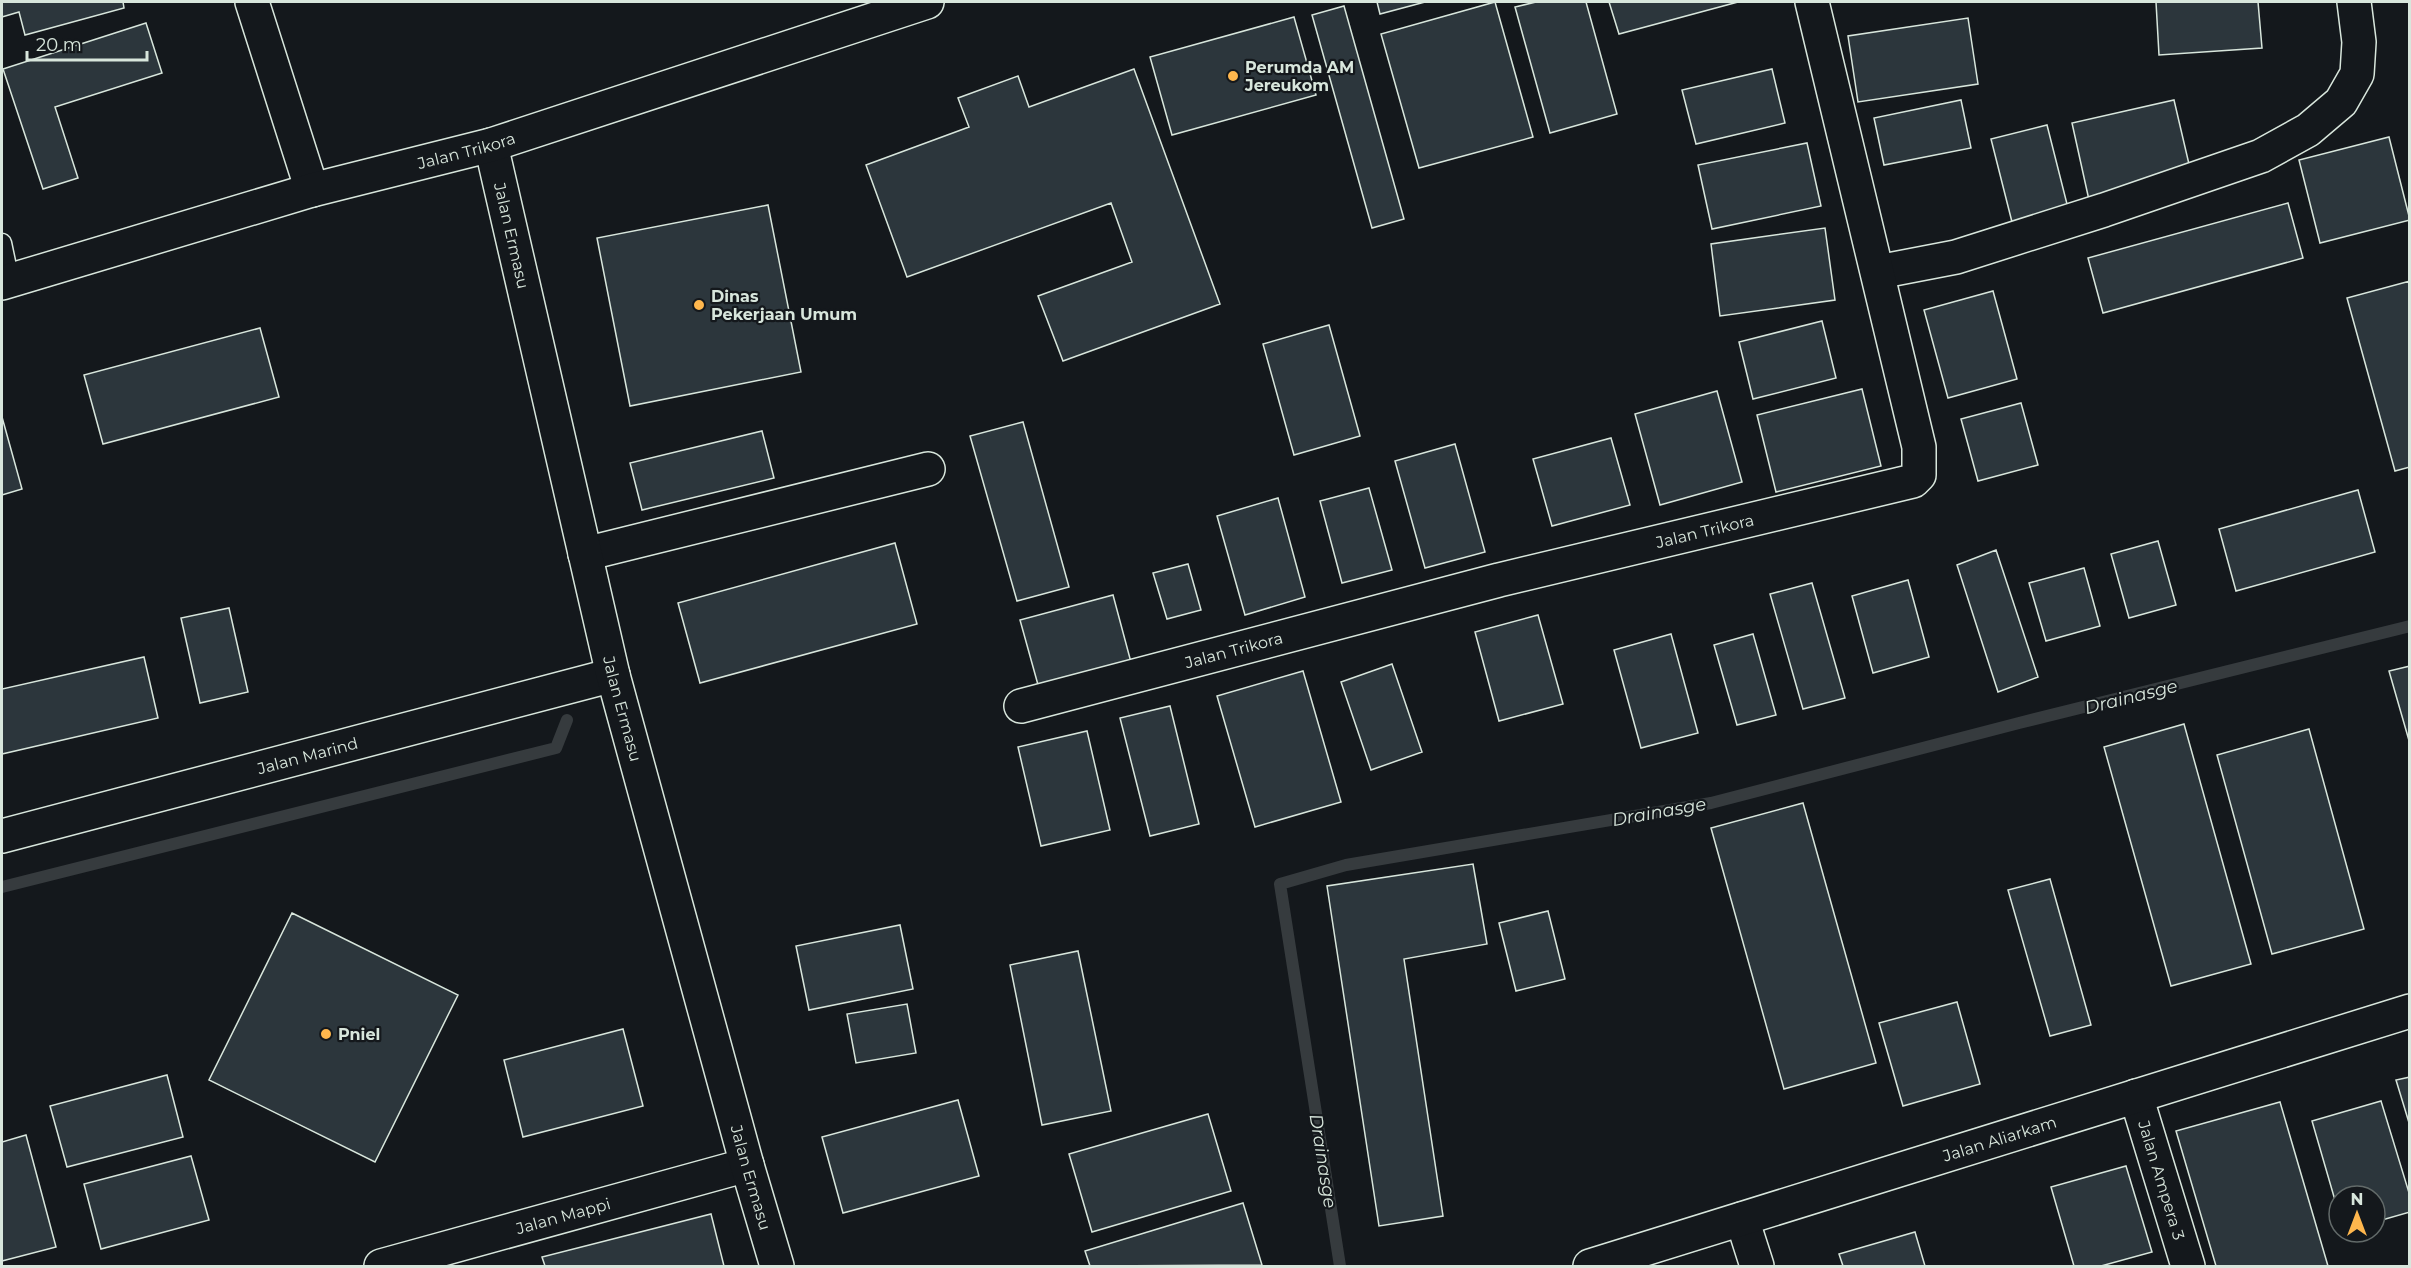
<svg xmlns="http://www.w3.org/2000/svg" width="2411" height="1268" viewBox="0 0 2411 1268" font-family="Montserrat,sans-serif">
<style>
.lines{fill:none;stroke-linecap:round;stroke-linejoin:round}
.stream{stroke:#363b3e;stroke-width:12}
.building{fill:#2c363c;stroke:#d8e6dc;stroke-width:1.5}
.service-casing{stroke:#d8e6dc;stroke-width:21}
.minor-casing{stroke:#d8e6dc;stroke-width:36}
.tertiary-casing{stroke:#d8e6dc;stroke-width:36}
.trunk-casing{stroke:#d8e6dc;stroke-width:36}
.service{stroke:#14181c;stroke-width:18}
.minor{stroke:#14181c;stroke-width:33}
.tertiary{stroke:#14181c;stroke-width:33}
.trunk{stroke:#14181c;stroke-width:33}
.poi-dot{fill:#ffb74d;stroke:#14181c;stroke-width:2}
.labels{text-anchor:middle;stroke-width:4.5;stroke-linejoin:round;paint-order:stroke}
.poi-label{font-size:16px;font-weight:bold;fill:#d8e6dc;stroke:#14181c;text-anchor:start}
.street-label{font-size:16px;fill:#d8e6dc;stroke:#14181c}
.water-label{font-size:18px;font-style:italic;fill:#d8e6dc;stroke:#14181c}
</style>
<rect width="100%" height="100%" fill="#14181c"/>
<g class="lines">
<path class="stream" d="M2,887L556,748L567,720
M1340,1266L1280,884L1346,865L1711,803L2019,723L2410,626"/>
</g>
<path class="building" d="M2,2H123L124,8L25,35L19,12L2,17Z
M1377,2H1425L1380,14Z
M1495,2L1533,137L1419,168L1381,34Z
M1536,2H1586L1617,114L1550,133L1515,7Z
M1609,2H1738L1619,34Z
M2156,2H2258L2262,48L2159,55Z
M1344,6L1404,219L1372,228L1312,15Z
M1294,17L1316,95L1172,135L1150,57Z
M1968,18L1978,84L1858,102L1848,36Z
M146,23L162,73L55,107L78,178L43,189L3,69Z
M1134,69L1220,304L1063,361L1038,296L1132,262L1111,203L907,277L866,165L969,127L958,98L1018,76L1029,107Z
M1772,69L1785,123L1696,144L1682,90Z
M1961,100L1971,148L1884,165L1874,118Z
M2174,100L2192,177L2089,200L2072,123Z
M2047,125L2068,208L2012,222L1991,139Z
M2389,137L2410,220L2320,243L2299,160Z
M1807,143L1821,206L1712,229L1698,165Z
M2288,203L2303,258L2103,313L2088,258Z
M768,205L801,372L630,406L597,238Z
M1825,228L1835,300L1720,316L1711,244Z
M2410,281V467L2395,471L2347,298Z
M1993,291L2017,379L1948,398L1924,310Z
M1822,321L1836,378L1753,399L1739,342Z
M1329,325L1360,436L1294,455L1263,344Z
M260,328L279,397L103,444L84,375Z
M1862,389L1881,466L1776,492L1757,415Z
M1717,391L1742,482L1660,505L1635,414Z
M2021,403L2038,465L1978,481L1961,419Z
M2,417L22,489L2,495Z
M1023,422L1069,587L1017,601L970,436Z
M762,431L774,478L642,510L630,463Z
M1611,438L1630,505L1552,526L1533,459Z
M1455,444L1485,552L1425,568L1395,461Z
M1369,488L1392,570L1342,583L1320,501Z
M2358,490L2375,552L2236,591L2219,529Z
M1278,498L1305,597L1245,615L1217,516Z
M2158,541L2176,605L2129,618L2111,554Z
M895,543L917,624L700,683L678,603Z
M1996,550L2038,677L1998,692L1957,565Z
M1188,564L1201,610L1167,619L1153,573Z
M2084,568L2100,626L2046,641L2029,583Z
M1908,580L1929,657L1873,673L1852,596Z
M1812,583L1845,698L1803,709L1770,594Z
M1113,595L1132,666L1040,692L1020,620Z
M229,608L248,692L200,703L181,618Z
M1538,615L1563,704L1499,721L1475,632Z
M1671,634L1698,733L1641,748L1614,650Z
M1753,634L1776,715L1737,725L1714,645Z
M144,657L158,718L2,754V689Z
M1392,664L1422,752L1371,770L1341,682Z
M2410,666V744L2389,671Z
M1303,671L1341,802L1255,827L1217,696Z
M1170,706L1199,824L1150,836L1120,718Z
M2184,724L2251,964L2171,986L2104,747Z
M2309,729L2364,929L2272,954L2217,755Z
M1087,731L1110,830L1041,846L1018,747Z
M1803,803L1876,1063L1784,1089L1711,828Z
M1473,864L1487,944L1404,959L1443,1216L1379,1226L1327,886Z
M2050,879L2091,1025L2050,1036L2008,890Z
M1548,911L1565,979L1516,991L1499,923Z
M292,913L458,995L375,1162L209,1080Z
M900,925L913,989L809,1010L796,946Z
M1078,951L1111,1111L1042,1125L1010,965Z
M1957,1002L1980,1084L1903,1106L1879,1023Z
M907,1004L916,1053L856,1063L847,1014Z
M623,1029L643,1106L523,1137L504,1060Z
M167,1075L183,1137L67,1167L50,1106Z
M2410,1077V1126L2396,1080Z
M958,1100L979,1176L843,1213L822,1137Z
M2381,1101L2410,1196V1212L2375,1222V1196H2339V1214L2312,1121Z
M2280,1102L2328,1266H2216L2176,1131Z
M1208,1114L1231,1191L1092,1232L1069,1154Z
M26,1135L56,1247L2,1261V1142Z
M191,1156L209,1220L101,1249L84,1184Z
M2126,1166L2152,1252L2101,1266H2074L2051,1187Z
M1243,1203L1262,1265L1090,1266L1085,1251Z
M711,1214L724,1266H545L542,1257Z
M1915,1232L1925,1266H1843L1839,1254Z"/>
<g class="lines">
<defs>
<path id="service" d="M2,243L10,281"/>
<g id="minor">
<path d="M252,2L312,190"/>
<path d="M1878,272L1956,257L2104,210L2261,156L2308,130L2341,102L2357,74L2359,42L2354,2"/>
<path d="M585,554L928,469"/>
<path id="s1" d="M1021,706L1499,580L1913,481L1919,475V447L1812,2"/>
<path id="s2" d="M2,836L613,675"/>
<path id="s3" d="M2136,1096L2188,1266"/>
<path d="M1742,1219L1757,1266"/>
<path id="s4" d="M381,1266L747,1165"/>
<path id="s5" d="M1590,1266L2410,1011"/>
</g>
<g id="tertiary">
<path id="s6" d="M491,145L613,675L747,1165L777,1266"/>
</g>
<g id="trunk">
<path id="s7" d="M2,283L312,190L491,145L927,2"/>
</g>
</defs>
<use href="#service" class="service-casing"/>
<use href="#minor" class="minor-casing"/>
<use href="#tertiary" class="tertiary-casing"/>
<use href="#trunk" class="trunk-casing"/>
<use href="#service" class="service"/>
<use href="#minor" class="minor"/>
<use href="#tertiary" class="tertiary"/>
<use href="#trunk" class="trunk"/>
</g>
<g class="poi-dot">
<circle cx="1233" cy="76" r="6"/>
<circle cx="699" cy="305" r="6"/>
<circle cx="326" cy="1034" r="6"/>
</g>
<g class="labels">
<g class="poi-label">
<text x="1245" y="73">Perumda AM<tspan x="1245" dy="18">Jereukom</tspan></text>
<text x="711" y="302">Dinas<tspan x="711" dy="18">Pekerjaan Umum</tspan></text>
<text x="338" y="1040">Pniel</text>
</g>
<g class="street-label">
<text dy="6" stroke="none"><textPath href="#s7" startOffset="483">Jalan Trikora</textPath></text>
<text dy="6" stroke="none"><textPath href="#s6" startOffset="93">Jalan Ermasu</textPath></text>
<text dy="6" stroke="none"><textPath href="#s1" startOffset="706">Jalan Trikora</textPath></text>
<text dy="6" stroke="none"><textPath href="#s1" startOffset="220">Jalan Trikora</textPath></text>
<text dy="6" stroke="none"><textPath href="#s6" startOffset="579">Jalan Ermasu</textPath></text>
<text dy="6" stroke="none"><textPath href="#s2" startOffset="316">Jalan Marind</textPath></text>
<text dy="6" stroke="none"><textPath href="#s5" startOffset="429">Jalan Aliarkam</textPath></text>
<text dy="6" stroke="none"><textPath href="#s6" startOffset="1065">Jalan Ermasu</textPath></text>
<text dy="6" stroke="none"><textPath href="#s3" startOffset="88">Jalan Ampera 3</textPath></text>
<text dy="6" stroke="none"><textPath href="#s4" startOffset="189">Jalan Mappi</textPath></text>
</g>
<g class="water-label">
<text transform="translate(2131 697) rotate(-14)" y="6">Drainasge</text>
<text transform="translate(1659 812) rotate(-10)" y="6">Drainasge</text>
<text transform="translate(1323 1161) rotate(81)" y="6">Drainasge</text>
</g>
</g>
<rect width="2411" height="1268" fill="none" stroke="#d8e6dc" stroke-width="6"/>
<g transform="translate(2357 1214)"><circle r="28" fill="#14181c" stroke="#626a69" stroke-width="1.5"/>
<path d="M0-4.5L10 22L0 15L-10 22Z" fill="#ffb74d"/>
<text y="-9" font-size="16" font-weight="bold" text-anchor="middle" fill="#d8e6dc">N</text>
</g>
<path d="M27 51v9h120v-9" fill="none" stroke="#d8e6dc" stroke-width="3"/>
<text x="36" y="51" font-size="18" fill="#d8e6dc" stroke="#14181c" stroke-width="4.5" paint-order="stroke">20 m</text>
</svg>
